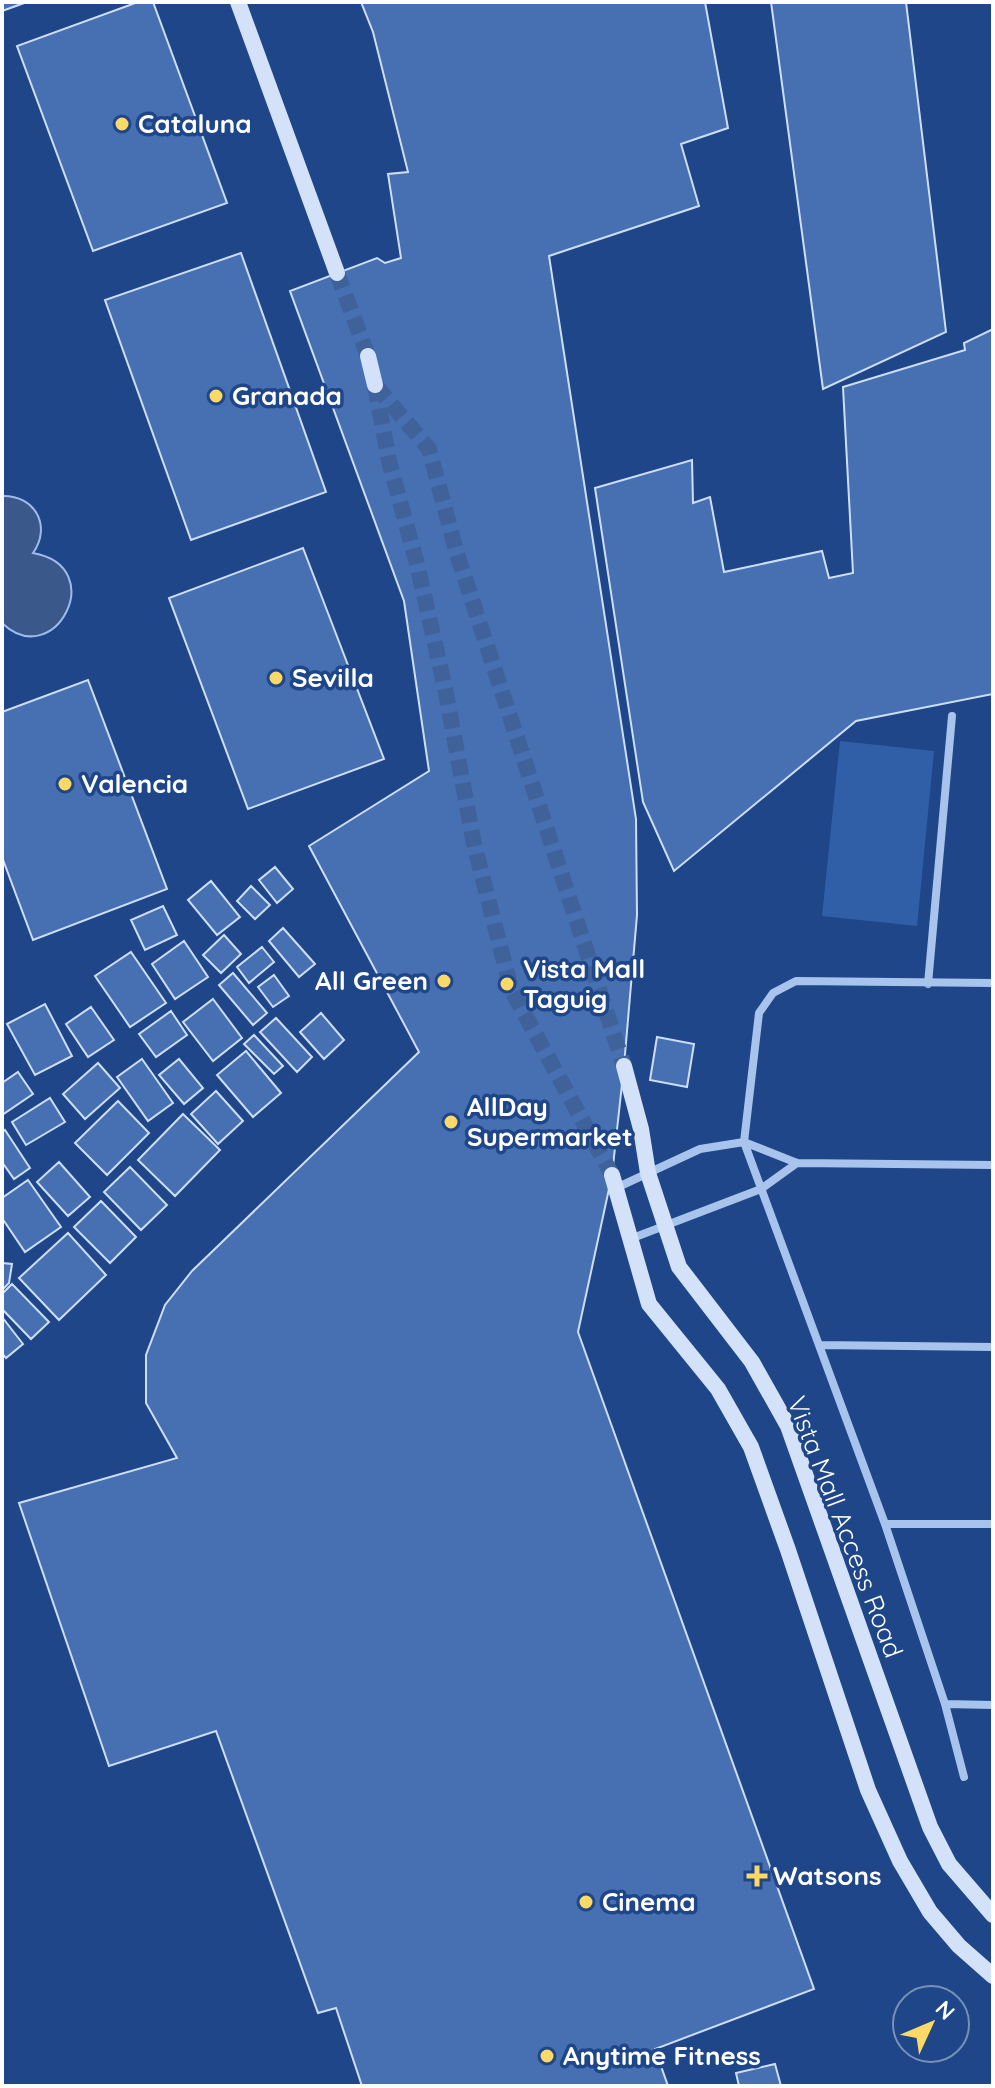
<svg xmlns="http://www.w3.org/2000/svg" width="995" height="2088" viewBox="0 0 995 2088" font-family="Quicksand,sans-serif">
<style>
.green{fill:#315fa7}
.water{fill:#3a5889;stroke:#9cbced;stroke-width:2}
.building{fill:#4670b2;stroke:#cddef8;stroke-width:2}
.lines{fill:none;stroke-linecap:round;stroke-linejoin:round}
.secondary-tunnel{stroke:#40629b;stroke-width:16;stroke-dasharray:16 8;stroke-linecap:butt}
.street{stroke:#a8c3ec;stroke-width:8}
.secondary{stroke:#d4e2f9;stroke-width:16}
.poi-dot{fill:#fbd967;stroke:#1e4689;stroke-width:3}
.labels{text-anchor:middle;stroke-width:7;stroke-linejoin:round;paint-order:stroke}
.poi-label{font-size:26px;font-weight:bold;fill:#fff;stroke:#1e4689;text-anchor:start}
.street-label{font-size:26px;fill:#fff;stroke:#1e4689}
</style>
<rect width="100%" height="100%" fill="#1e4689"/>
<path class="green" d="M840,741L934,751L917,926L822,916Z"/>
<path class="water" d="M2,496C35,495 52,526 33,553C111,567 54,673 2,623Z"/>
<path class="building" d="M2,2H27L2,11Z
M138,2H153L227,203L93,251L17,46Z
M361,2H705L728,128L681,144L699,206L549,256L636,819L637,915L624,1066L612,1175L578,1332L814,1989L655,2049L668,2086H362L336,2008L318,2013L216,1731L109,1766L19,1503L177,1458L146,1403V1355L165,1305L192,1271L419,1052L309,846L429,771L404,601L290,291L377,258L385,263L401,258L388,174L408,172L373,32Z
M771,2H906L946,332L823,389Z
M241,253L326,492L191,540L105,300Z
M993,329V694L856,721L674,871L643,802L595,488L692,460L693,503L710,497L724,572L822,551L829,578L853,573L843,387L965,350L964,343Z
M303,548L384,759L248,809L169,598Z
M88,680L167,889L33,940L2,857V712Z
M275,867L293,889L277,903L259,880Z
M211,881L240,917L217,935L188,900Z
M251,886L270,905L255,919L237,901Z
M163,906L177,935L145,950L131,920Z
M283,928L315,964L299,977L269,941Z
M224,935L241,954L221,973L203,955Z
M184,941L208,977L175,999L152,964Z
M262,947L274,962L249,983L237,967Z
M131,952L166,1003L130,1027L95,976Z
M233,973L267,1013L253,1025L219,985Z
M274,975L289,996L273,1007L258,987Z
M213,999L242,1038L213,1061L183,1022Z
M45,1004L72,1056L35,1075L7,1024Z
M91,1007L114,1040L88,1057L66,1024Z
M171,1011L187,1035L156,1057L139,1034Z
M321,1013L344,1040L324,1059L300,1032Z
M276,1018L312,1057L297,1072L260,1032Z
M254,1035L283,1066L274,1074L244,1044Z
M657,1037L694,1044L687,1087L650,1080Z
M246,1051L281,1093L253,1117L217,1075Z
M142,1059L173,1103L148,1121L117,1077Z
M179,1059L203,1088L184,1104L159,1075Z
M98,1063L120,1088L85,1119L63,1094Z
M18,1072L33,1094L2,1115V1083Z
M216,1091L243,1121L218,1144L191,1114Z
M50,1098L65,1122L26,1145L12,1122Z
M118,1101L149,1133L107,1175L75,1143Z
M183,1114L220,1150L175,1196L138,1160Z
M5,1130L30,1168L14,1179L2,1162V1132Z
M59,1162L90,1197L68,1216L37,1182Z
M130,1167L167,1205L141,1230L104,1192Z
M28,1180L61,1227L25,1252L2,1218V1198Z
M101,1201L136,1237L110,1263L74,1227Z
M68,1233L106,1275L59,1320L19,1278Z
M2,1263L12,1264L9,1283L2,1290Z
M12,1284L49,1322L31,1339L2,1309V1294Z
M2,1317L23,1344L6,1358L2,1353Z
M775,2064L781,2086H739L736,2073Z"/>
<g class="lines">
<path class="secondary-tunnel" d="M337,273L368,356
M375,385L389,461L418,568L446,693L474,844L511,989L612,1175
M376,386L429,449L457,554L624,1066"/>
<path class="street" d="M928,984L952,716
M616,1188L700,1149L744,1142L797,1163L993,1165
M630,1239L761,1189L797,1163
M819,1345L993,1347
M885,1524H993
M945,1704L993,1705
M964,1777L945,1704L885,1524L744,1142L759,1013L773,993L796,981L993,983"/>
<path class="secondary" d="M238,2L337,273
M368,356L375,385
M624,1066L641,1129L648,1173L679,1267L752,1362L788,1426L930,1827L949,1864L993,1915
M612,1175L649,1304L718,1389L751,1447L788,1550L868,1790L900,1861L930,1912L959,1946L993,1976"/>
</g>
<g class="poi-dot">
<circle cx="122" cy="124" r="8"/>
<circle cx="216" cy="396" r="8"/>
<circle cx="276" cy="678" r="8"/>
<circle cx="65" cy="784" r="8"/>
<circle cx="444" cy="981" r="8"/>
<circle cx="507" cy="984" r="8"/>
<circle cx="451" cy="1122" r="8"/>
<path d="M753 1864h8v8h8v8h-8v8h-8v-8h-8v-8h8z"/>
<circle cx="586" cy="1902" r="8"/>
<circle cx="547" cy="2056" r="8"/>
</g>
<g class="labels">
<g class="poi-label">
<text x="138" y="133">Cataluna</text>
<text x="232" y="405">Granada</text>
<text x="292" y="687">Sevilla</text>
<text x="81" y="793">Valencia</text>
<text x="523" y="978">Vista Mall<tspan x="523" dy="30">Taguig</tspan></text>
<text x="428" y="990" text-anchor="end">All Green</text>
<text x="467" y="1116">AllDay<tspan x="467" dy="30">Supermarket</tspan></text>
<text x="773" y="1885">Watsons</text>
<text x="602" y="1911">Cinema</text>
<text x="563" y="2065">Anytime Fitness</text>
</g>
<g class="street-label">
<text transform="translate(845 1527) rotate(69)" y="9">Vista Mall Access Road</text>
</g>
</g>
<rect width="995" height="2088" fill="none" stroke="#ffffff" stroke-width="8"/>
<g transform="translate(931 2024) rotate(46)"><circle r="38" fill="#1e4689" stroke="#7890b8" stroke-width="2"/>
<path d="M0-6L14 30L0 20L-14 30Z" fill="#fbd967"/>
<text y="-12" font-size="22" font-weight="bold" text-anchor="middle" fill="#ffffff">N</text>
</g>
</svg>
